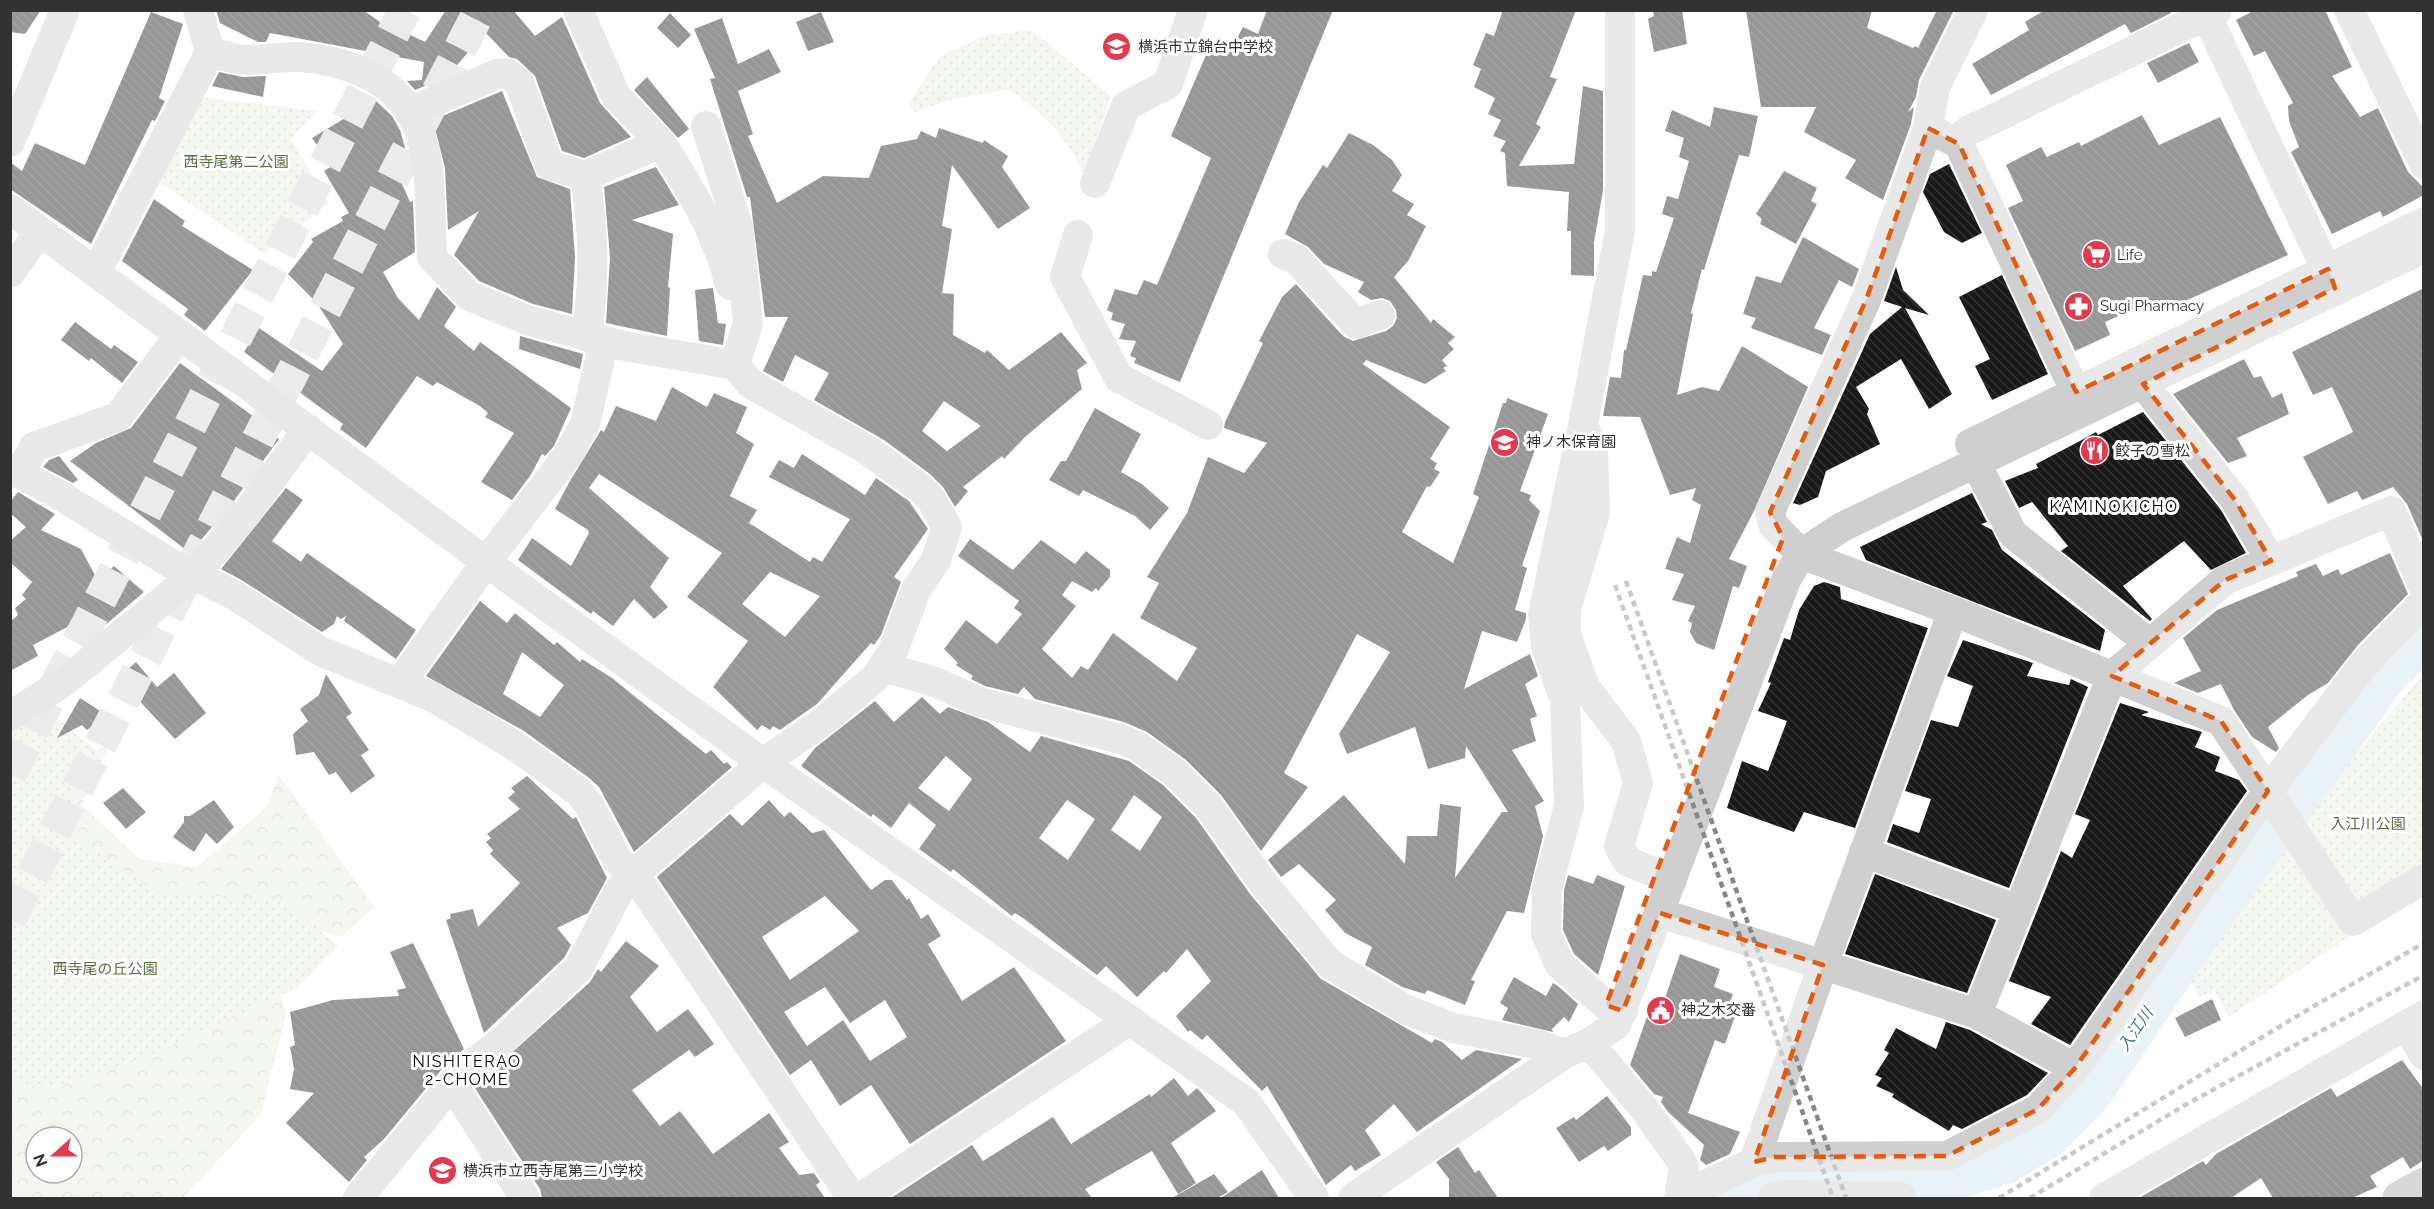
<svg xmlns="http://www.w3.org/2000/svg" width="2434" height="1209" viewBox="0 0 2434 1209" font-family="Raleway,'Noto Sans JP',sans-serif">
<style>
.forest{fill:url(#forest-crowns);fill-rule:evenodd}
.park{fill:url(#park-dots)}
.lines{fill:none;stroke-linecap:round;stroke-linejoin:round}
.river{stroke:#cee3ed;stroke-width:42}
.building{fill:url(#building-back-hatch);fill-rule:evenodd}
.highway-tunnel{stroke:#d6d6d6;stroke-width:33;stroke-dasharray:33 16;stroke-linecap:butt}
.minor{stroke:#cfcfcf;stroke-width:30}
.major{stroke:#aaa;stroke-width:33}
.rail{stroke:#878787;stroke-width:4.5;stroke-dasharray:6 4.5;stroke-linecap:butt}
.marked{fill:none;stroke:#e8590c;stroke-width:4.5;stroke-dasharray:12 8;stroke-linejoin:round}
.labels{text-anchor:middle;stroke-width:6;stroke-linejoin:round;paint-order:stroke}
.poi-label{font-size:15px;fill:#323232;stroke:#fff;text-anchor:start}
.park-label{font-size:15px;fill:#576e3f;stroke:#fff}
.neighbourhood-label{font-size:16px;letter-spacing:1.5px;fill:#000;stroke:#fff}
.water-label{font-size:16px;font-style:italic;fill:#407894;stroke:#fff}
</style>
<defs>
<pattern id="forest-crowns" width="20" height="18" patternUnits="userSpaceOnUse" patternTransform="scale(1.5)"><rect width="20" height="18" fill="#e6ebde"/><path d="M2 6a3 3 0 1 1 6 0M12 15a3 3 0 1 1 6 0" fill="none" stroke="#c6cabf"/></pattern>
<pattern id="park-dots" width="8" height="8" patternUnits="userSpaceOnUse" patternTransform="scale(1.5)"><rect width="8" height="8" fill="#e6ebde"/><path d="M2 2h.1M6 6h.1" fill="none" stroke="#c6cabf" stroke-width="1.8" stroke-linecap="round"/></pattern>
<pattern id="building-back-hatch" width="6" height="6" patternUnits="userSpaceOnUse" patternTransform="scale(1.5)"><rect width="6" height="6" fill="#191919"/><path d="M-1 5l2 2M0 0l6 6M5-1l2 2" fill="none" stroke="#323232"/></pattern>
</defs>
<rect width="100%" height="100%" fill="#fff"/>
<path class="forest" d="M111,741L82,805L139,859L197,867L267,807L279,775L374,907L341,937L279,917L268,953L286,1014L261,1114L183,1198H11L10,985L46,843L55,782ZM36,1137H72V1173H36Z"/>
<path class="park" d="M1032,30L1111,96L1084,174C1065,135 1045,114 1009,89L949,100L915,112L909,104L939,57L984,36Z
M198,97L316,111L291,140L329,203L264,254L152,177Z
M2423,675V866L2361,903L2349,897L2298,821Z
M43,706L99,753L57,827L156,891L286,901L338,946L297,988L150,1055L49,1088L11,1081L10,728Z
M2283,834L2349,937L2229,1017L2215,991L2199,997L2183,967Z"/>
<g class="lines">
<path class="river" d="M1716,1198L1787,1176L1893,1174L1948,1181L2005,1163L2047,1138L2088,1097L2109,1068L2193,942L2388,674L2424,640"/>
</g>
<path class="building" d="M10,10H41L25,34L10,32Z
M216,10H363L397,34L398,29L425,42L446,10H513L535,36L562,17L600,103L631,137L584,158L562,151L535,76L517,59L509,57L485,32L448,76L415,90L407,81L422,80L424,62L270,33L266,42H258L220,23Z
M1267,10H1333L1180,382L1134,363L1136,358L1130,356L1136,341L1119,339L1125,324L1111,320L1113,313L1107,310L1115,289L1137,295L1144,280L1157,285L1211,158L1171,136L1209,48L1228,55L1243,27L1258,34Z
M1503,10H1576L1550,77L1557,79L1536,124L1541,127L1519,166L1574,164L1583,86L1603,91V190L1594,242V276L1571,275V231H1567L1569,192L1507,186L1505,153L1500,151L1506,141L1493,136L1501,120L1488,114L1495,98L1474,87L1481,69L1473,65L1486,33L1494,36Z
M1653,10H1682L1687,44L1654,52L1648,19L1654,16Z
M1746,10H1872L1867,28L1913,48L1915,46L1918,48L1937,10H1954L1919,80L1916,97L1908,112L1914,107L1911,124L1883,200L1845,178L1856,160L1804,132L1816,107H1761Z
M2045,10H2170L2171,13L2131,33L2125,24L1991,95L1972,64L2029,30L2025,22Z
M2255,10H2325L2352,67L2332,76L2360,117L2378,108L2408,172L2424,188V195L2383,217L2380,211L2332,234L2291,152L2299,147L2289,121L2288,106L2293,103L2265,51L2254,56L2236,20Z
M151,12L183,24L159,98L165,101L155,121L152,120L91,244L10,189V162L22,171L35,143L85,165Z
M821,12L834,42L808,51L796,22Z
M670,13L691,35L678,48L657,28Z
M722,18L738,64L769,49L781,72L738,91L753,134L748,136L777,203L823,176L869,178L881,146L917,139L921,131L936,138L939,128L983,143L984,140L1008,156L1002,167L1030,208L998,229L952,165L942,226L952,229L942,293L954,294L953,335L985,353L987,350L1009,370L1061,332L1087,363L1077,370L1082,389L1025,437L1004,459L1002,456L963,487L968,491L955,507L943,487L930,474L884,440L814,400L829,373L795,355L783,382L763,371L788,317H765L750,197H747L710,79L715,78L694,29ZM944,401L981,426L947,451L922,431Z
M2189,43L2199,62L2158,83L2147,63Z
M219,72L243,77L266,76L263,97L212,86Z
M647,77L689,129L678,138L634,90Z
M502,91L537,177L570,189L575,257L572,314L533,304L479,281L454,255L479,211L448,230L445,168L433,120Z
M375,100L392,116L400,130L409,162L396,170L410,202L413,201L415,252L383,272L398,298L419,320L437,287L456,307L444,326L474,351L480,342L571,408L554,446L545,456L542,454L530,476L512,500L481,482L514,433L485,417L488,413L480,406L437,382L433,386L417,376L366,448L340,429L343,424L244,352L259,328L322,371L343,344L317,303L288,274L313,242L311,239L343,221L341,217L349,213L324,171L332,166L312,138Z
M1714,107L1758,116L1749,157L1739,155L1704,270L1702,269L1691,313L1693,314L1677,395L1702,387L1719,391L1742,346L1808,387L1754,511L1729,559L1747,566L1739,588L1733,586L1714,650L1696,643L1690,632L1692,623L1688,621L1695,606L1672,600L1684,574L1665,569L1677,537L1690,543L1701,505L1692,500L1696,488L1670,495L1640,417L1603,416L1610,377L1621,378L1624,350H1626L1643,275L1652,276V271L1656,272L1674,218L1662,214L1667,196L1678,199L1689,161L1679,157L1684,138L1665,131L1672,110L1710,127Z
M2142,115L2159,145L2220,117L2288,255L2158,313L2150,302L2105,322L2110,335L2075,351L2008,208L2023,201L2006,165L2041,147L2047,157L2079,142L2081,146Z
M1349,133L1373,145L1392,160L1402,175L1392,191L1414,204L1407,215L1426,226L1408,261L1394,277L1431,323L1433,319L1455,337L1448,343L1454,349L1442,360L1447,366L1443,368L1446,371L1425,384L1366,360L1363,364L1450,427L1430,459L1437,463L1434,469L1440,472L1430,487L1427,486L1402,532L1453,563L1479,497L1473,494L1503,403H1506L1507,398L1548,414L1520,491L1531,495L1529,500L1540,511L1522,566L1527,568L1515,610L1526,613V619L1517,642L1482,631L1464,689L1530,654L1538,676L1525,684L1537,716L1530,719L1536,741L1512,750L1544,801L1535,806L1543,836L1524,913L1507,911L1471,980L1475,981L1465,1005L1427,990L1425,994L1402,987L1365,965L1372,947L1345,933L1325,910L1336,900L1299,864L1281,877L1268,860L1344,795L1405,864L1407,836H1437L1440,804L1461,807L1455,878L1502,812H1508L1466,746L1465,758L1428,769L1415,727L1347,754L1339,734L1390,652L1357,634L1284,773L1308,787L1261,851L1221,795L1186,760L1147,732L1124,722L1035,699L1024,687L1018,694L985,686L971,679L973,676L956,665L958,663L944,649L966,620L997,644L1022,614L1014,608L1019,601L958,556L970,539L1013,570L1041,540L1075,564L1086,551L1110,570V577L1098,591L1096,588L1092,592L1072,581L1062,595L1076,606L1042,649L1072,678L1081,666L1088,670L1113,633L1177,681L1197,648L1140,618L1159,583L1147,577L1187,513L1208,457L1244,473L1267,443L1224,428L1225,422L1263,343L1259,341L1282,297L1296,284L1343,336L1353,341L1386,331L1393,326L1397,318L1396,310L1390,301L1382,298L1371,300L1358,292L1364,282L1324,264L1308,247L1285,234L1299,202L1323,165L1327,168Z
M1949,164L1982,233L1962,243L1944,232L1923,192L1930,174Z
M656,167L679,205L632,220L673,234L668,287L670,288L667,336L606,323L610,257L604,187Z
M1784,171L1817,188L1811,201L1817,204L1796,244L1760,224L1762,219L1756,214Z
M154,199L185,221L182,226L253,270L205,331L184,315L188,309L122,261Z
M1803,237L1859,269L1852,287L1839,280L1814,328L1831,335L1822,355L1751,328L1756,318L1743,314L1756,276L1781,283Z
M1896,267L1903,290L1929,315L1905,308L1952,394L1929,409L1901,359L1856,387L1869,409L1867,414L1880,444L1826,471L1818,497L1800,505L1793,503L1870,334L1902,307L1884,301Z
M2002,275L2048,374L1992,400L1975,366L1990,359L1959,297Z
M713,288L718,323L726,324L723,345L699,341L695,290Z
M2424,288V543L2407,504L2393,487L2362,500L2357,491L2328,504L2303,457L2353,432L2332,387L2313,395L2292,352Z
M75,322L111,349L114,345L138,362L122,383L91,358L89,361L61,340Z
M520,336L583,354L580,369L519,349Z
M2244,359L2254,378L2261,376L2272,398L2282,393L2289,414L2237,438L2247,456L2228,463L2173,394Z
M180,363L250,414L275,428L270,434L279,439L233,502L190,553L70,461L96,443L131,428Z
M672,387L707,407L714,393L747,407L736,433L754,444L730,496L757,510L749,523L810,562L813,557L822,562L850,519L769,477L779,460L794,468L802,454L865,495L876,478L909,501L928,529L894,577L901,582L881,635L874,645L871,643L817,704L780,730L773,726L770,730L762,725L757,730L713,687L748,641L687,597L722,553L599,474L589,488L669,558L650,587L668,607L654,619L634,599L613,626L593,611L591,614L518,560L532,538L571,566L589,533L588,530L555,509L570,481L601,430L604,432L616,406L656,421ZM770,572L820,596L785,637L742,604Z
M1095,408L1141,434L1121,472L1142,484L1169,508L1150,530L1135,516L1083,490L1079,496L1049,480L1061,461H1066Z
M2143,412L2221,510L2246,553L2211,570L2184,541L2123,586L2152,619L2150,621L2061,551L2068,546L2032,502L2019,508L2005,481L2038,468L2036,464L2080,441L2096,432L2098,435Z
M59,456L78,480L73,483L43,467L49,460Z
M286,488L303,500L272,541L301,562L307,553L416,630L396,659L344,621L346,616L341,619L337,616L334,624L322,632L243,581L221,569Z
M18,492L55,514L41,530L81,549L98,581L114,566L144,592L90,638L75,623L33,645L38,656L10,671V622L18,615L15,608L26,599L22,595L32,582L10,562V541L26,527L10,513V502Z
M1972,493L1987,522L1981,524L1992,530L2002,550L2105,630L2100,651L1866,560L1860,547Z
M2390,553L2408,594L2358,645L2328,683L2308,695L2268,727L2279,748L2276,752L2252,737L2234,710L2221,684L2198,693L2174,683L2201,671L2183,638L2217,610L2298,576L2296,572L2316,564L2323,576L2338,569L2341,575Z
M1824,582L1840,587L1841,599L1928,628L1855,828L1804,812L1794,832L1727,808L1742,761L1768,771L1787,721L1758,711L1771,683L1768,682L1784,638L1790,640L1799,610L1814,586Z
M480,601L507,623L515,613L554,645L557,642L580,662L582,659L612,678L706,754L711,750L724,764L727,762L732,767L634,852L599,787L589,778L524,731L426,676ZM522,652L564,685L540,717L503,694Z
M1963,640L2033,663L2027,676L2069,685L2071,679L2088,687L2009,888L1887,842L1893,824L1919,833L1931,799L1905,791L1931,720L1958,727L1973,686L1947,676Z
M136,662L157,687L174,673L206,713L175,739L118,678Z
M326,674L352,713L346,717L369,750L361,755L375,776L351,793L336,772L329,775L314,752L296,755L293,734L308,721L300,709L319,695Z
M922,697L940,714L948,707L988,722L1030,752L1041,736L1129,761L1163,785L1196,818L1250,894L1321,979L1432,1043L1435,1039L1442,1042L1462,1060L1476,1050L1522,1059L1417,1132L1394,1104L1365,1130L1381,1155L1355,1171L1351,1165L1326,1185L1267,1086L1262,1091L1207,1035L1202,1040L1190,1030L1188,1032L1176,1016L1211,981L1187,949L1166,973L1164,971L1137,997L1106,966L1097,975L1023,918L1015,913L1012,916L953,869L951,872L919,849L936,825L909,803L891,828L873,814L871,817L801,766L815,748L875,701L894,722ZM946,756L972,779L949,811L918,788ZM1134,795L1162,817L1140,851L1111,830ZM1067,800L1095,819L1068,860L1039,838Z
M80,698L114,720L104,736L91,727L87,730L82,725L57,738Z
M2120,703L2149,712L2141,715L2202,732L2195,747L2220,757L2215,771L2239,780L2247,791L2070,1045L2031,1024L2051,997L2009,981L2061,851L2072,858L2090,820L2075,814Z
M527,776L573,819L576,817L607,878L588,913L557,928L571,945L564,958L484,1033L446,920L451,918L450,914L473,909L478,927L520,883L490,854L493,850L486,842L491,838L487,834L520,809L508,798L515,792L511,788Z
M123,788L146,812L126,829L103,803Z
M214,800L234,827L217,844L206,833L194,852L173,837L184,822V816H190Z
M769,800L784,817L790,812L812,833L824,830L871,890L885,880H892L907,900L909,898L921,919L928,914L941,936L928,944L962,1001L1014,967L1066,1041L910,1144L871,1085L840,1106L811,1060L790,1075L657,877L730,814L742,826ZM825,896L859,931L790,980L762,937ZM825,987L850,1023L885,1000L907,1037L870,1061L843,1020L807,1046L784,1012Z
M1875,874L1996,920L1967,993L1845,954Z
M1568,875L1593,884L1597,875L1625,886L1598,975L1574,954L1563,930L1564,890Z
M626,941L659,966L630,997L657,1032L688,1009L714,1044L695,1057L689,1050L632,1090L660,1126L680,1111L713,1154L769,1113L789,1142L779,1148L799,1175L814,1173L820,1182L816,1185L825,1198H542L540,1189L473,1085L497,1073L495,1068L590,982L598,969L601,972Z
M413,943L464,1049L447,1063L384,1139L364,1157L367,1160L349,1182L286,1123L314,1093L290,1089L294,1069L290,1047L295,1045L290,1012L333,1000L399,996L397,990L406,988L390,952Z
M1680,954L1720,969L1714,987L1733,994L1729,1006L1738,1008L1725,1044L1715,1040L1688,1113L1740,1132L1730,1154L1706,1165L1700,1160L1704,1145L1668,1112L1661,1102L1663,1097L1654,1094L1630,1065L1654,997L1664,1001Z
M1514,977L1546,996L1553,983L1558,986L1578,1004L1569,1022L1564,1017L1552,1029L1553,1032L1502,1020L1508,1008L1500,1003Z
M2212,999L2221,1020L2185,1037L2175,1018Z
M1946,1022L1970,1030L2048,1073L2027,1095L1962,1129L1953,1125L1949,1131L1892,1097L1894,1094L1876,1086L1882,1078L1875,1075L1889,1053L1884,1050L1896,1028L1936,1049Z
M2402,1060L2424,1090V1160L2410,1169L2403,1157L2370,1176L2377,1187L2352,1198H2273L2261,1178L2231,1198H2139L2203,1161L2206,1165L2216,1154L2331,1088L2337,1097Z
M1174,1078L1188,1096L1197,1088L1200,1091L1216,1111L1171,1143L1196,1183L1178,1194L1152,1151L1085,1189L1092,1198H891L972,1145L983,1161L1053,1117L1071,1144L1150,1094L1151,1097Z
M1607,1096L1631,1127V1135L1608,1151L1604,1146L1579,1162L1556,1128L1574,1117L1576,1120Z
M1458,1147L1475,1173L1479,1170L1498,1198H1449V1179L1436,1162Z
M1262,1170L1279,1198H1221Z
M1214,1174L1228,1192L1217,1198H1172Z"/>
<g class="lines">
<path class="highway-tunnel" d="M10,774L405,10
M10,919L480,10"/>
<path class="minor" d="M578,10L616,96L661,143L585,176C595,237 594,276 587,337
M1620,10V230L1583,425L1593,448L1595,513L1566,609V634L1585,687L1626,741L1638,783L1619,846L1627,861L1672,880
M1973,10L1935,87L1928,128L1866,300L1770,512L1773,525L1801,554L1953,611L2221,721L2353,921L2424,879
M2204,10L2335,288
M2349,10L2424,164
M210,52C219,54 228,57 237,59C258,62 280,56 301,57C355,62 409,84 423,143C432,179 430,220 432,257L469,296L527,320L624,346L735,365L751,384L866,449L920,488L931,499L947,527L936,560L916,590L893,651L875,678L821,723L763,763L634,874L620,889L578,969L503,1040L460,1074L358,1198
M409,112L497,74L507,73L519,82L549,165L585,176
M706,126L738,226L748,323L735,365
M1928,128L1959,144L2084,410
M10,142L65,10
M661,143C690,188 717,232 730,285
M1959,144L1966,132L2217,10
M1095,183L1126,106L1168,84L1193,10
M10,209L486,562L763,763L1246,1102L1314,1198
M1078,235L1065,277L1119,378L1208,425
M1283,254L1296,259L1356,324L1380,315
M10,273L40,231
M96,273L210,52L198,10
M2143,384L2235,500L2271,561
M1581,434L1543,614L1546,647L1565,701L1569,806L1547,888L1546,934L1560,965L1606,1005L1623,1011
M1970,444L2424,222
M1976,464L2013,534L2150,644
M10,469L53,491L172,564L234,595L320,651L433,697L515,746L579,792L588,803L618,861L634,874L852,1198
M20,473L34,447L118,417L179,336
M883,667L935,682L979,702L1120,739L1137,746L1174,772L1209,807L1263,883L1330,964L1405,1009L1453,1028L1540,1045L1564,1054
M400,683L486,562L568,455L585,424L604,341
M10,716L65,681L194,575L247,513L308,429
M1864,852L2018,910
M1660,913L1977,1014L2075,1068
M1977,1014L2112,676L2225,580L2391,511L2424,588
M2406,1025L2424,1055
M1589,1043L1645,1110L1680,1159L1684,1167L1679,1198
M452,1084L525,1198
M1754,1162L1774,1157L1947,1156L2038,1109L2075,1068L2268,791L2364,664L2424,602
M1682,1187L1703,1186L1754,1162L1823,965L1953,611
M860,1198L1130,1020
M1353,1198L1564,1054L1589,1043L1616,1025L1786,580L1801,554L1842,527L2424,248
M1773,1198L1784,1195L1901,1197
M2104,1198L2424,1015"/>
<path class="major" d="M2399,1198L2424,1184"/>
<path class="rail" d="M1626,581L1846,1198
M1615,585L1833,1198
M1999,1198L2302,1013L2424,943
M2030,1198L2185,1105L2424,975"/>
</g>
<path d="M0 0H2434V1209H0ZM1928,128L1959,144L2076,392L2328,269L2335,288L2143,384L2235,500L2271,561L2225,580L2112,676L2221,721L2268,791L2075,1068L2038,1109L1947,1156L1774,1157L1754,1162L1823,965L1660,913L1623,1011L1606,1005L1783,538L1770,512L1866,300Z" fill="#fff" fill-opacity=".55" fill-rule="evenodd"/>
<path class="marked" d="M1928,128L1959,144L2076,392L2328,269L2335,288L2143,384L2235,500L2271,561L2225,580L2112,676L2221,721L2268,791L2075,1068L2038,1109L1947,1156L1774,1157L1754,1162L1823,965L1660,913L1623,1011L1606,1005L1783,538L1770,512L1866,300Z"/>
<defs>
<symbol id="school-disc" viewBox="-11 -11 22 22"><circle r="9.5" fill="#e33a4f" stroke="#fff"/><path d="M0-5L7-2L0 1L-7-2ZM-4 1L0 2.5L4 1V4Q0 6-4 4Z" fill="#fff"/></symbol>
<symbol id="supermarket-disc" viewBox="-11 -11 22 22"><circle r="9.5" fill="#e33a4f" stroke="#fff"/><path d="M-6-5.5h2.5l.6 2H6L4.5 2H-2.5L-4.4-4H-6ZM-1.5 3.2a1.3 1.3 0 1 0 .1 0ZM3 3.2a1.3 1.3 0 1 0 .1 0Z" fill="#fff"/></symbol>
<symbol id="pharmacy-disc" viewBox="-11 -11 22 22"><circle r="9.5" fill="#e33a4f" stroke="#fff"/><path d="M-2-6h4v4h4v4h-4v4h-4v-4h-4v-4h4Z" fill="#fff"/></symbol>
<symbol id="restaurant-disc" viewBox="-11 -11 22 22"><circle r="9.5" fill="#e33a4f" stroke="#fff"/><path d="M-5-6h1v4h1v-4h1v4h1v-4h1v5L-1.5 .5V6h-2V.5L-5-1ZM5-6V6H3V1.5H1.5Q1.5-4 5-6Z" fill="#fff"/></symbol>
<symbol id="civic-disc" viewBox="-11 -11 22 22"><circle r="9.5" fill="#e33a4f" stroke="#fff"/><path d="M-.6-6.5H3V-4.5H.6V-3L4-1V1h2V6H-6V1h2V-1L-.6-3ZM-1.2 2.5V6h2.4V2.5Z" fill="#fff"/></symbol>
</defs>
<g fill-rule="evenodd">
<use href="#school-disc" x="1100" y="30" width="33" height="33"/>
<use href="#supermarket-disc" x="2080" y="238" width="33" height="33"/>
<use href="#pharmacy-disc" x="2062" y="290" width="33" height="33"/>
<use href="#school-disc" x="1488" y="426" width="33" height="33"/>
<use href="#restaurant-disc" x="2078" y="434" width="33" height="33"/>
<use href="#civic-disc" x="1644" y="994" width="33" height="33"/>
<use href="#school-disc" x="426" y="1154" width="33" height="33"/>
</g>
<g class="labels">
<g class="poi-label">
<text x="1138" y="52">横浜市立錦台中学校</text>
<text x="2117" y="260">Life</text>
<text x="2100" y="311">Sugi Pharmacy</text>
<text x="1526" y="447">神ノ木保育園</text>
<text x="2115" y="456">餃子の雪松</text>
<text x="1681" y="1015">神之木交番</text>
<text x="463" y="1176">横浜市立西寺尾第二小学校</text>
</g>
<g class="park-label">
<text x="236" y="167">西寺尾第二公園</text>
<text x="2368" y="829">入江川公園</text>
<text x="105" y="974">西寺尾の丘公園</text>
</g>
<g class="neighbourhood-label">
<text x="2114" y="512">KAMINOKICHO</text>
<text x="467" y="1067">NISHITERAO<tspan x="467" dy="18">2-CHOME</tspan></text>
</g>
<g class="water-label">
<text transform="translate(2135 1029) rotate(-56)" y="6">入江川</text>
</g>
</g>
<rect width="2434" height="1209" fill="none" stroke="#323232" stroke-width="24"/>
<g transform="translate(54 1155) rotate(249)"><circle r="28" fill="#ffffff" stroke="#adadad" stroke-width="1.5"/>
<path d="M0-4.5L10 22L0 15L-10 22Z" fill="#e33a4f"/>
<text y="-9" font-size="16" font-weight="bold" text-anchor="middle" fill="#323232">N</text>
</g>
</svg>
